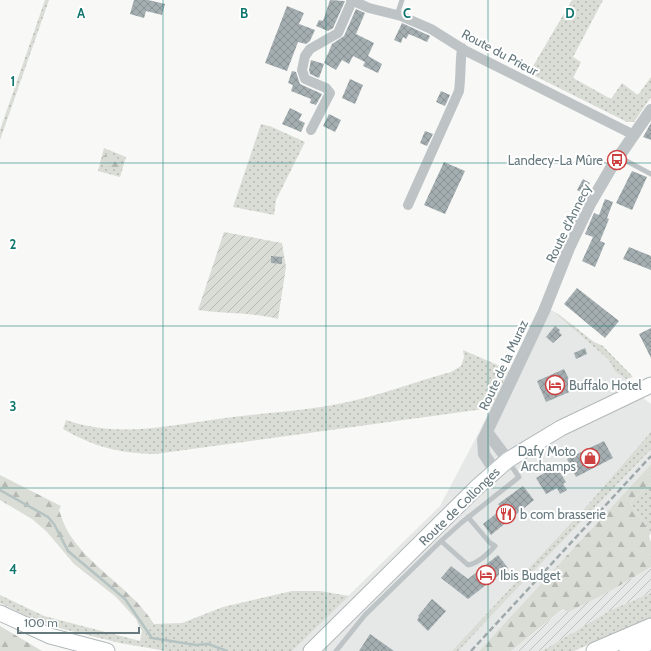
<svg xmlns="http://www.w3.org/2000/svg" width="651" height="651" viewBox="0 0 651 651" font-family="Cabin,sans-serif">
<style>
.built{fill:#e6e8e7}
.industrial{fill:url(#industrial-furrows)}
.grass{fill:url(#grass-dots)}
.forest{fill:url(#forest-firs)}
.garden{fill:url(#garden-furrows)}
.lines{fill:none;stroke-linecap:round;stroke-linejoin:round}
.stream{stroke:#b5c3c3;stroke-width:2.5}
.building{fill:url(#building-cross-hatch)}
.primary-casing{stroke:#b2b8ba;stroke-width:17}
.motorway-casing{stroke:#b2b8b9;stroke-width:19}
.service{stroke:#bec4c6;stroke-width:5}
.minor{stroke:#bec4c6;stroke-width:10}
.tertiary{stroke:#bec4c6;stroke-width:12}
.primary{stroke:#fff;stroke-width:15}
.motorway{stroke:#fff;stroke-width:17}
.rail{stroke:#9fa8aa;stroke-width:2.5;stroke-dasharray:6 3;stroke-linecap:butt}
.grid{fill:none;stroke:#0f766e;stroke-width:1;stroke-opacity:0.55}
.labels{text-anchor:middle;stroke-width:4;stroke-linejoin:round;paint-order:stroke}
.street-label{font-size:13px;fill:#66797e;stroke:#fff}
.poi-label{font-size:13px;fill:#66797e;stroke:#fff;text-anchor:start}
.grid-label{font-size:13px;text-anchor:middle;font-weight:bold;fill:#0f766e;stroke:#fff;stroke-width:4;stroke-linejoin:round;paint-order:stroke}
</style>
<defs>
<pattern id="industrial-furrows" width="10" height="10" patternUnits="userSpaceOnUse"><rect width="10" height="10" fill="#e6e8e7"/><path d="M-1 1l2-2M0 10L10 0M9 11l2-2" fill="none" stroke="#bec1c0"/></pattern>
<pattern id="grass-dots" width="8" height="8" patternUnits="userSpaceOnUse"><rect width="8" height="8" fill="#daddd6"/><path d="M2 2h.1M6 6h.1" fill="none" stroke="#b5b8b3" stroke-width="1.8" stroke-linecap="round"/></pattern>
<pattern id="forest-firs" width="22" height="20" patternUnits="userSpaceOnUse"><rect width="22" height="20" fill="#daddd6"/><path d="M5 1l3.5 6h-7zM16 11l3.5 6h-7z" fill="#b5b8b3"/></pattern>
<pattern id="garden-furrows" width="10" height="10" patternUnits="userSpaceOnUse"><rect width="10" height="10" fill="#daddd6"/><path d="M-1 1l2-2M0 10L10 0M9 11l2-2" fill="none" stroke="#b5b8b3"/></pattern>
<pattern id="building-cross-hatch" width="8" height="8" patternUnits="userSpaceOnUse"><rect width="8" height="8" fill="#a4aeb1"/><path d="M0 0l8 8M0 8l8-8" fill="none" stroke="#899295"/></pattern>
</defs>
<rect width="100%" height="100%" fill="#f8f8f7"/>
<path class="built" d="M541,305L557,313V315L609,360L615,372L626,379L635,392L651,404V464L479,651H292L440,506L479,432Z"/>
<path class="industrial" d="M651,567V593L611,610L542,651H511L564,609L612,590Z"/>
<path class="grass" d="M45,0H49L0,140V130Z
M572,0H603L573,57L581,62L573,78L611,99L622,83L638,95L651,77V97L634,122H627L529,73Z
M261,124L272,127L305,142L276,200L274,215L233,207Z
M104,148L126,157L120,177L98,171Z
M557,313L594,342L603,346L633,377L626,379L615,372L609,360L557,315Z
M463,350L509,370L491,408L155,454C121,454 92,446 63,429L66,420C118,438 165,426 218,419C258,413 298,412 338,404C376,397 413,382 451,372L461,366L464,357Z
M651,432V449C588,515 523,581 461,648L458,651H452L586,507Z
M651,483V533L630,503Z
M292,591H320L349,596L292,651H166L120,643L63,629L40,622L0,603V595L44,616L140,641L154,624L182,623L223,607Z
M651,593V618L574,651H542L611,610Z"/>
<path class="forest" d="M108,154L121,160L120,165L115,169L103,163V156Z
M651,464V483L630,503L651,533L649,536L651,542V567L612,590L568,612L563,609L511,651H479Z
M0,475L61,506L59,510C62,519 66,530 72,538C95,571 133,590 154,624L140,641L142,631L136,619L116,597L74,564L47,532L32,519L0,500Z
M0,626L42,651H0Z"/>
<path class="garden" d="M224,232L282,243L286,267L278,319C252,312 225,314 198,310Z"/>
<g class="lines">
<path class="stream" d="M0,490L48,517L54,524L68,551L125,599L152,638L196,645L208,644L227,651"/>
</g>
<path class="building" d="M134,0H148L165,4L162,15L146,11L144,18L130,14Z
M330,0L345,1L333,28L328,31L316,26L319,20L323,21Z
M287,6L304,13L299,24L315,30L310,41L306,44L298,42L287,71L265,63Z
M356,9L365,13L356,34L374,43L368,56L382,64L378,73L363,66L365,62L353,56L349,64L342,60L336,70L324,63L332,44L344,36Z
M402,23L430,36L427,42L409,34L406,39L403,37L401,43L394,40Z
M311,60L324,64L319,78L310,74L309,70Z
M292,71L296,72L300,84L322,94L316,105L310,103L311,99L291,91L293,85L288,83Z
M350,79L363,85L355,104L342,98Z
M441,91L450,95L445,106L436,102Z
M290,108L302,114L299,120L305,123L301,132L282,124Z
M329,114L341,120L335,132L323,126Z
M651,123V140L643,137Z
M425,131L433,134L427,146L420,143Z
M444,162L465,171L445,214L424,205Z
M632,171L647,177L632,210L616,203Z
M583,179L590,183L584,194L577,190Z
M605,199L613,202L607,218L609,219L600,241L605,243L595,267L582,261L593,237L585,234L594,213L599,215Z
M629,247L651,256V270L623,259Z
M271,256L282,257V264L271,263Z
M577,288L619,321L605,338L564,304Z
M555,326L560,330L559,332L562,335L553,343L546,337Z
M651,328V358L639,334Z
M585,348L587,354L576,359L574,353Z
M564,369L574,390L546,402L537,381Z
M604,441L613,458L576,477L567,459Z
M556,466L566,482L563,484L567,490L560,494L557,488L546,494L536,478Z
M523,486L534,500L491,535L483,524L502,509L498,504Z
M498,555L508,568L468,599L441,578L451,566L468,579Z
M432,599L446,611L428,631L417,620L419,617L418,616Z
M370,634L394,651H359Z"/>
<g class="lines">
<defs>
<path id="primary" d="M0,613L50,636L107,651
M311,651L476,488L508,460L561,428L651,385"/>
<path id="motorway" d="M595,651L651,627
M628,651L651,641"/>
</defs>
<use href="#primary" class="primary-casing"/>
<use href="#motorway" class="motorway-casing"/>
<path class="service" d="M397,15L402,0
M619,157L651,174
M441,541L468,565C477,564 489,553 495,546L490,543L468,517
M336,651L365,615L441,541L461,523L519,477L508,461"/>
<path class="minor" d="M351,0L369,8L401,16L431,29L466,51L634,135
M311,130L330,93L326,88L305,79L302,70L305,56L310,49L338,33L352,1
M408,205L459,91C461,76 460,63 462,48"/>
<path class="tertiary" d="M487,432L508,460
M495,471L484,454L483,440L544,311L569,248L590,204L611,168L651,110"/>
<use href="#primary" class="primary"/>
<use href="#motorway" class="motorway"/>
<path class="rail" d="M471,651L651,456"/>
</g>
<path class="grid" d="M163,0V651M326,0V651M488,0V651M0,163H651M0,326H651M0,488H651"/>
<defs>
<symbol id="bus-ring" viewBox="-11 -11 22 22"><circle r="9.5" fill="#fff" stroke="#ce4141" stroke-width="1.5"/><path d="M-5-6H5V4H4V6H2V4H-2V6H-4V4H-5ZM-3.5-4V0h7V-4ZM-3.5 1.2v1.5H-2V1.2ZM2 1.2v1.5H3.5V1.2Z" fill="#ce4141"/></symbol>
<symbol id="hotel-ring" viewBox="-11 -11 22 22"><circle r="9.5" fill="#fff" stroke="#ce4141" stroke-width="1.5"/><path d="M-6-4.5h1.5V1H6V5H4.5V3h-9V5H-6ZM-4 0a1.8 1.8 0 1 1 3.6 0ZM.5 0V-2.5h3Q6-2.5 6 0Z" fill="#ce4141"/></symbol>
<symbol id="shop-ring" viewBox="-11 -11 22 22"><circle r="9.5" fill="#fff" stroke="#ce4141" stroke-width="1.5"/><path d="M-5-2.5h2.3a2.7 3.5 0 0 1 5.4 0H5L5.5 6h-11ZM-1.5-2.5h3a1.5 2.3 0 0 0-3 0Z" fill="#ce4141"/></symbol>
<symbol id="restaurant-ring" viewBox="-11 -11 22 22"><circle r="9.5" fill="#fff" stroke="#ce4141" stroke-width="1.5"/><path d="M-5-6h1v4h1v-4h1v4h1v-4h1v5L-1.5 .5V6h-2V.5L-5-1ZM5-6V6H3V1.5H1.5Q1.5-4 5-6Z" fill="#ce4141"/></symbol>
</defs>
<g fill-rule="evenodd">
<use href="#bus-ring" x="606" y="149" width="22" height="22"/>
<use href="#hotel-ring" x="544" y="374" width="22" height="22"/>
<use href="#shop-ring" x="579" y="447" width="22" height="22"/>
<use href="#restaurant-ring" x="495" y="503" width="22" height="22"/>
<use href="#hotel-ring" x="475" y="564" width="22" height="22"/>
</g>
<g class="labels">
<g class="street-label">
<text transform="translate(500 52) rotate(28)" y="5">Route du Prieur</text>
<text transform="translate(568 223) rotate(-64)" y="5">Route d'Annecy</text>
<text transform="translate(503 365) rotate(-65)" y="5">Route de la Muraz</text>
<text transform="translate(459 506) rotate(-44)" y="5">Route de Collonges</text>
</g>
<g class="poi-label">
<text x="603" y="165" text-anchor="end">Landecy-La Mûre</text>
<text x="569" y="390">Buffalo Hotel</text>
<text x="576" y="456" text-anchor="end">Dafy Moto<tspan x="576" dy="15">Archamps</tspan></text>
<text x="520" y="519">b com brasserie</text>
<text x="500" y="580">Ibis Budget</text>
</g>
</g>
<g class="grid-label">
<text x="81" y="18">A</text>
<text x="244" y="18">B</text>
<text x="407" y="18">C</text>
<text x="570" y="18">D</text>
<text x="13" y="86">1</text>
<text x="13" y="249">2</text>
<text x="13" y="411">3</text>
<text x="13" y="574">4</text>
</g>
<path d="M18 627v6h121v-6" fill="none" stroke="#66797e" stroke-width="2"/>
<text x="24" y="627" font-size="12" fill="#66797e" stroke="#ffffff" stroke-width="3" paint-order="stroke">100 m</text>
</svg>
